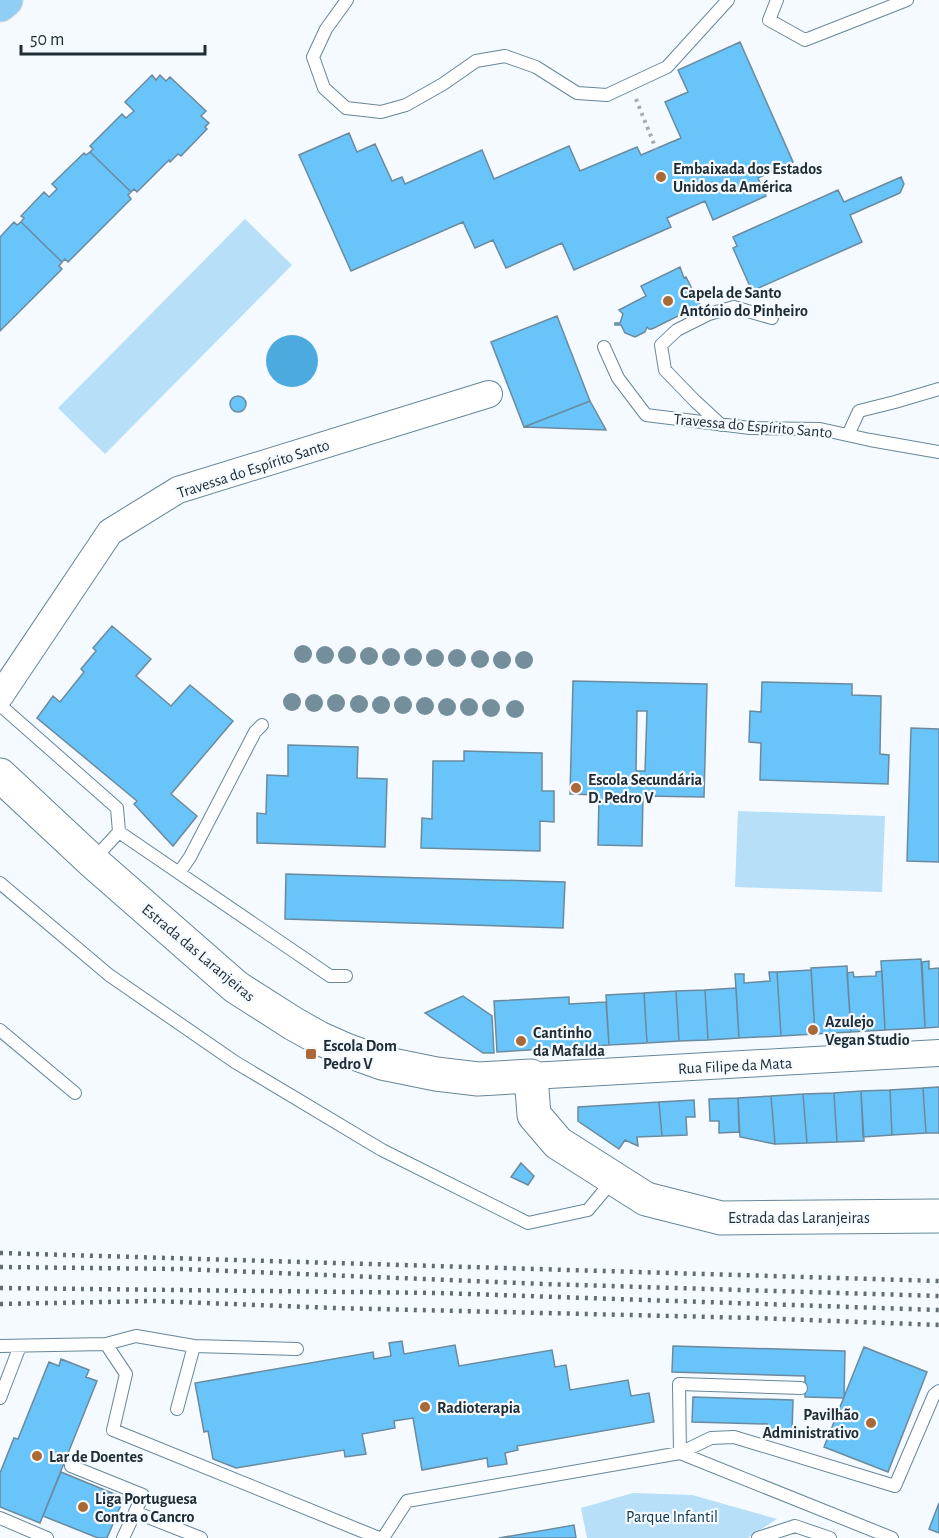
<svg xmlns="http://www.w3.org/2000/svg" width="939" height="1538" viewBox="0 0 939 1538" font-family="'Alegreya Sans',sans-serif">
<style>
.green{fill:#b7dff8}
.water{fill:#4daade}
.building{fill:#68c4f9;stroke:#6b8a9e;stroke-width:1.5;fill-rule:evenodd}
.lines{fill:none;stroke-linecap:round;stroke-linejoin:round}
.lane-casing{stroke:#678699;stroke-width:14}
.street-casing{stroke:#678699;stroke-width:28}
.secondary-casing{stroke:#678699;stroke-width:35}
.highway-casing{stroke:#d3d5d7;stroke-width:35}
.path{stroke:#a5adb3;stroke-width:4;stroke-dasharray:3 4.5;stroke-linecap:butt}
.lane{stroke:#fff;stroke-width:12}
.street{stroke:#fff;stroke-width:26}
.secondary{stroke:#fff;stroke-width:33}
.highway{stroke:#90cef6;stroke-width:33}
.rail{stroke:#626c74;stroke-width:4.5;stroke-dasharray:3 6;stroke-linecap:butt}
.tree{fill:#758e9c}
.poi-dot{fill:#ab6935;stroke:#f4faff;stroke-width:2}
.labels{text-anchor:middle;stroke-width:4.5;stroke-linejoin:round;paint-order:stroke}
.poi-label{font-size:16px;font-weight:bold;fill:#212d36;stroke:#f4faff;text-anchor:start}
.street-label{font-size:16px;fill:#212d36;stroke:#f4faff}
.park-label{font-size:16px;fill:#0d364b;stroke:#f4faff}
</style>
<rect width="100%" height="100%" fill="#f4faff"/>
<path class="green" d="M245,219L292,265L105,454L58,408Z
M738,811L885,816L882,892L735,887Z
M633,1493L692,1495L777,1519L748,1538H587L581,1508Z"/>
<path class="water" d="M266 361a26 26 0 1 1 52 0a26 26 0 1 1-52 0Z"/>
<path class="building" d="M740,42L793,162L758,178L766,196L713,220L705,201L667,218L671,227L574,270L562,243L506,268L493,240L475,248L463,222L351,271L299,155L349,133L357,152L375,144L392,181L402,177L405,184L482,150L494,179L569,146L580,171L637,147L641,155L681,138L665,102L688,92L678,70Z
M152,75L156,80L160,75L166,81L170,77L206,111L201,116L209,123L205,127L207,129L181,156L178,154L170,162L169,160L137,192L134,189L131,192L90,152L93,149L90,146L122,114L126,118L134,111L125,102Z
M90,152L131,192L128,195L131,199L68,262L65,259L62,262L21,222L24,218L21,216L44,192L49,197L57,189L52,184L84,153L86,155Z
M901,177L904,184L900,193L850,215L862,242L752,291L733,248L737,246L733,237L838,190L844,202Z
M14,222L17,225L21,222L62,262L59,266L62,269L0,331V237Z
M680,267L684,278L686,277L700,305L652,329H649L647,327L645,332L635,337L625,333L621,325H615V323H620L623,314L619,310L646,296L641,286Z
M557,316L590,401L524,427L491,342Z
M230 404a8 8 0 1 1 16 0a8 8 0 1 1-16 0Z
M590,401L606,430L524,427Z
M112,626L151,659L136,676L171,706L190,685L233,721L171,794L197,816L173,846L134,804L137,801L37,718L53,696L60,702L84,672L81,669L96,651L93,648Z
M573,681L707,684L704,797L643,796L642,846L598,845L599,795L570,794ZM637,711H647L645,771H636Z
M762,682L852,684V695L881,696L880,754L889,755L888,784L760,780L761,743L749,742L750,711L761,712Z
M911,728L939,729V862L907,861Z
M288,745L358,747L357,778L387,779L385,847L257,843V813L266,814L267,775L288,776Z
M464,751L542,753V791H554V822L540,821V851L421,848L422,818L432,819L433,761H464Z
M286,874L565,882L563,928L285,919Z
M921,959L925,1028L885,1030L881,961Z
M929,961V969L939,968V1027L925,1028L922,962Z
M847,966L851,1032L815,1034L811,968Z
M811,970L815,1034L781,1036L777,972Z
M882,971L885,1030L851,1032L847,973L853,972L854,977L876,976V972Z
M769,972H777L781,1036L739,1038L735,974H744V983L770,981Z
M736,988L739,1038L708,1040L705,990Z
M705,990L708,1040L679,1041L676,991Z
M676,991L679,1041L647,1043L644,993Z
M644,993L647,1043L609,1045L606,995Z
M463,996L492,1016L494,1053H483L425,1013Z
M569,997V1004L606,1002L609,1045L497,1052L494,1001Z
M939,1087V1133H926L923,1088Z
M923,1088L926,1133L892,1135L890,1090Z
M890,1090L892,1135L863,1137L861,1091Z
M861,1091L864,1141L837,1142L834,1093Z
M834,1093L837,1142L807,1143L803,1094Z
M803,1094L807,1143L775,1144L771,1096Z
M771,1096L775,1144L740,1137L738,1098Z
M738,1098L739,1132L719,1133V1121H710L709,1099Z
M694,1100L695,1117H686L687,1135L662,1136L659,1102Z
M659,1102L662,1136L637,1137L638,1146L625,1140L619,1149L578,1121V1107Z
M521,1163L534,1176L528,1185L511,1177Z
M402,1341L404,1354L455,1345L459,1366L552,1350L555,1367L566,1365L570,1390L628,1380L631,1396L649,1393L654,1422L517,1446L518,1450L505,1453L507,1464L488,1467L487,1458L422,1470L413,1418L394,1421L395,1428L362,1434L366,1454L345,1457L344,1450L236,1468L213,1459L208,1431L204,1432L195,1383L373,1352L374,1359L391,1356L389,1343Z
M673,1346L845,1351L844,1398L805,1397V1376L672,1372Z
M864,1347L927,1372L888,1472L824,1447Z
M61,1359L89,1370L86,1377L97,1381L40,1523L0,1507V1473L14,1438L18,1439L49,1362L59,1366Z
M693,1397L793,1400L792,1432H767V1424L692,1422Z
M61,1472L124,1498L107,1538H98L43,1516Z
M939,1503V1533L929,1529Z
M574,1525L576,1538H499Z"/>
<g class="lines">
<defs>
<path id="lane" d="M347,0L326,29L313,57L324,88L346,108L381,112L406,105L443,84L476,61L505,56L536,67L577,93L607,95L667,67L728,0
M777,0L769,20L805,40L907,0
M604,347L618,378L646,415L750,428L820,429L870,440L939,452
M721,425L695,401L665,370L661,345L677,330L709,314L734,307L772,318
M848,435L859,411L895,402L939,389
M0,705L117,808L119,832L330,976H346
M93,860L119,832
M179,873L190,857L255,732L262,725
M0,883L109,975L235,1062L382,1150L528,1223L588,1210L613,1180
M0,1030L75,1093
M106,1344L136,1336L194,1346L297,1349
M0,1346L106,1344L126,1374L113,1430L379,1538
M0,1398L20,1346
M177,1409L194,1346
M680,1453L892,1538
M680,1453L679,1384L801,1388
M71,1466L143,1495L123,1538
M135,1512L201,1538
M0,1518L47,1538
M383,1538L407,1501L680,1453L711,1438L734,1437L895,1486L934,1395L939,1391
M758,1538L795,1526L830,1538"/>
<path id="street" d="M0,696L110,532L178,490L489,394
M531,1076L939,1053"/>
<path id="secondary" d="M0,775L92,861L236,987L294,1024L319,1038L346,1050L382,1063L436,1074L478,1079L531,1076L534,1115L558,1143L646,1199L721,1218L939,1216"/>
<path id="highway" d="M0,5L6,0"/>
</defs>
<use href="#lane" class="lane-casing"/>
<use href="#street" class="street-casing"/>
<use href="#secondary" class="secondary-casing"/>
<use href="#highway" class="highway-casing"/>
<path class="path" d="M636,99L656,149"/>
<use href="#lane" class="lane"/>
<use href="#street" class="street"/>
<use href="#secondary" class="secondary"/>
<use href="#highway" class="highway"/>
<path class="rail" d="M0,1253L939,1281
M0,1267L181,1269L544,1284L939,1296
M0,1288L440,1293L939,1310
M0,1304L153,1301L335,1308L755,1318L939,1325"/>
</g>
<g class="tree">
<circle cx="303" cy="654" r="9"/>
<circle cx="325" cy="655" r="9"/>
<circle cx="347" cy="655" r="9"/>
<circle cx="369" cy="656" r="9"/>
<circle cx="391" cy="657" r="9"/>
<circle cx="413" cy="657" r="9"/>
<circle cx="435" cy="658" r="9"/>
<circle cx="457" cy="658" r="9"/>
<circle cx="480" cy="659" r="9"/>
<circle cx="502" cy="660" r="9"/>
<circle cx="524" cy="660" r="9"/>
<circle cx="292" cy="702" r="9"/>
<circle cx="314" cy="703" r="9"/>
<circle cx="336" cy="703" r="9"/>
<circle cx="359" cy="704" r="9"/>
<circle cx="381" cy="705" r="9"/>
<circle cx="403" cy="705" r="9"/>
<circle cx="425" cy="706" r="9"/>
<circle cx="447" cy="707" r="9"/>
<circle cx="469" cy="707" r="9"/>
<circle cx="491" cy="708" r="9"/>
<circle cx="515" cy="709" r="9"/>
</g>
<g class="poi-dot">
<circle cx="661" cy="177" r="6"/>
<circle cx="668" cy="301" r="6"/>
<circle cx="576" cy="788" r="6"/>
<circle cx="813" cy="1030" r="6"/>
<circle cx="521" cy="1041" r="6"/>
<rect x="305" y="1048" width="12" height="12" rx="3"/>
<circle cx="425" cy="1407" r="6"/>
<circle cx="871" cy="1423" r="6"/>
<circle cx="37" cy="1456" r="6"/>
<circle cx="83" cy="1507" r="6"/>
</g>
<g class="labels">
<g class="poi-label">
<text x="673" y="174">Embaixada dos Estados<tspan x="673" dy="18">Unidos da América</tspan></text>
<text x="680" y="298">Capela de Santo<tspan x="680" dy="18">António do Pinheiro</tspan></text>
<text x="588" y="785">Escola Secundária<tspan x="588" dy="18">D. Pedro V</tspan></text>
<text x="825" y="1027">Azulejo<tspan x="825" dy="18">Vegan Studio</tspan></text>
<text x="533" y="1038">Cantinho<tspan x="533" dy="18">da Mafalda</tspan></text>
<text x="323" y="1051">Escola Dom<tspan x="323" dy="18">Pedro V</tspan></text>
<text x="437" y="1413">Radioterapia</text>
<text x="859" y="1420" text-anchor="end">Pavilhão<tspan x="859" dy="18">Administrativo</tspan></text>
<text x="49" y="1462">Lar de Doentes</text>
<text x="95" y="1504">Liga Portuguesa<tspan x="95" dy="18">Contra o Cancro</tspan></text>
</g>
<g class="street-label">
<text transform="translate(753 425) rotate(5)" y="6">Travessa do Espírito Santo</text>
<text transform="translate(253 468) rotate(-18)" y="6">Travessa do Espírito Santo</text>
<text transform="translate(199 952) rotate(40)" y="6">Estrada das Laranjeiras</text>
<text transform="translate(735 1065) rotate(-3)" y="6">Rua Filipe da Mata</text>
<text x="799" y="1223">Estrada das Laranjeiras</text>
</g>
<g class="park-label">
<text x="672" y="1522">Parque Infantil</text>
</g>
</g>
<path d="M21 45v9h184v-9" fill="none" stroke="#212d36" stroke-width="3"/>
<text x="30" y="45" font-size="18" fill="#212d36" stroke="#f4faff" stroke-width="4.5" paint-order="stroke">50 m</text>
</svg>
